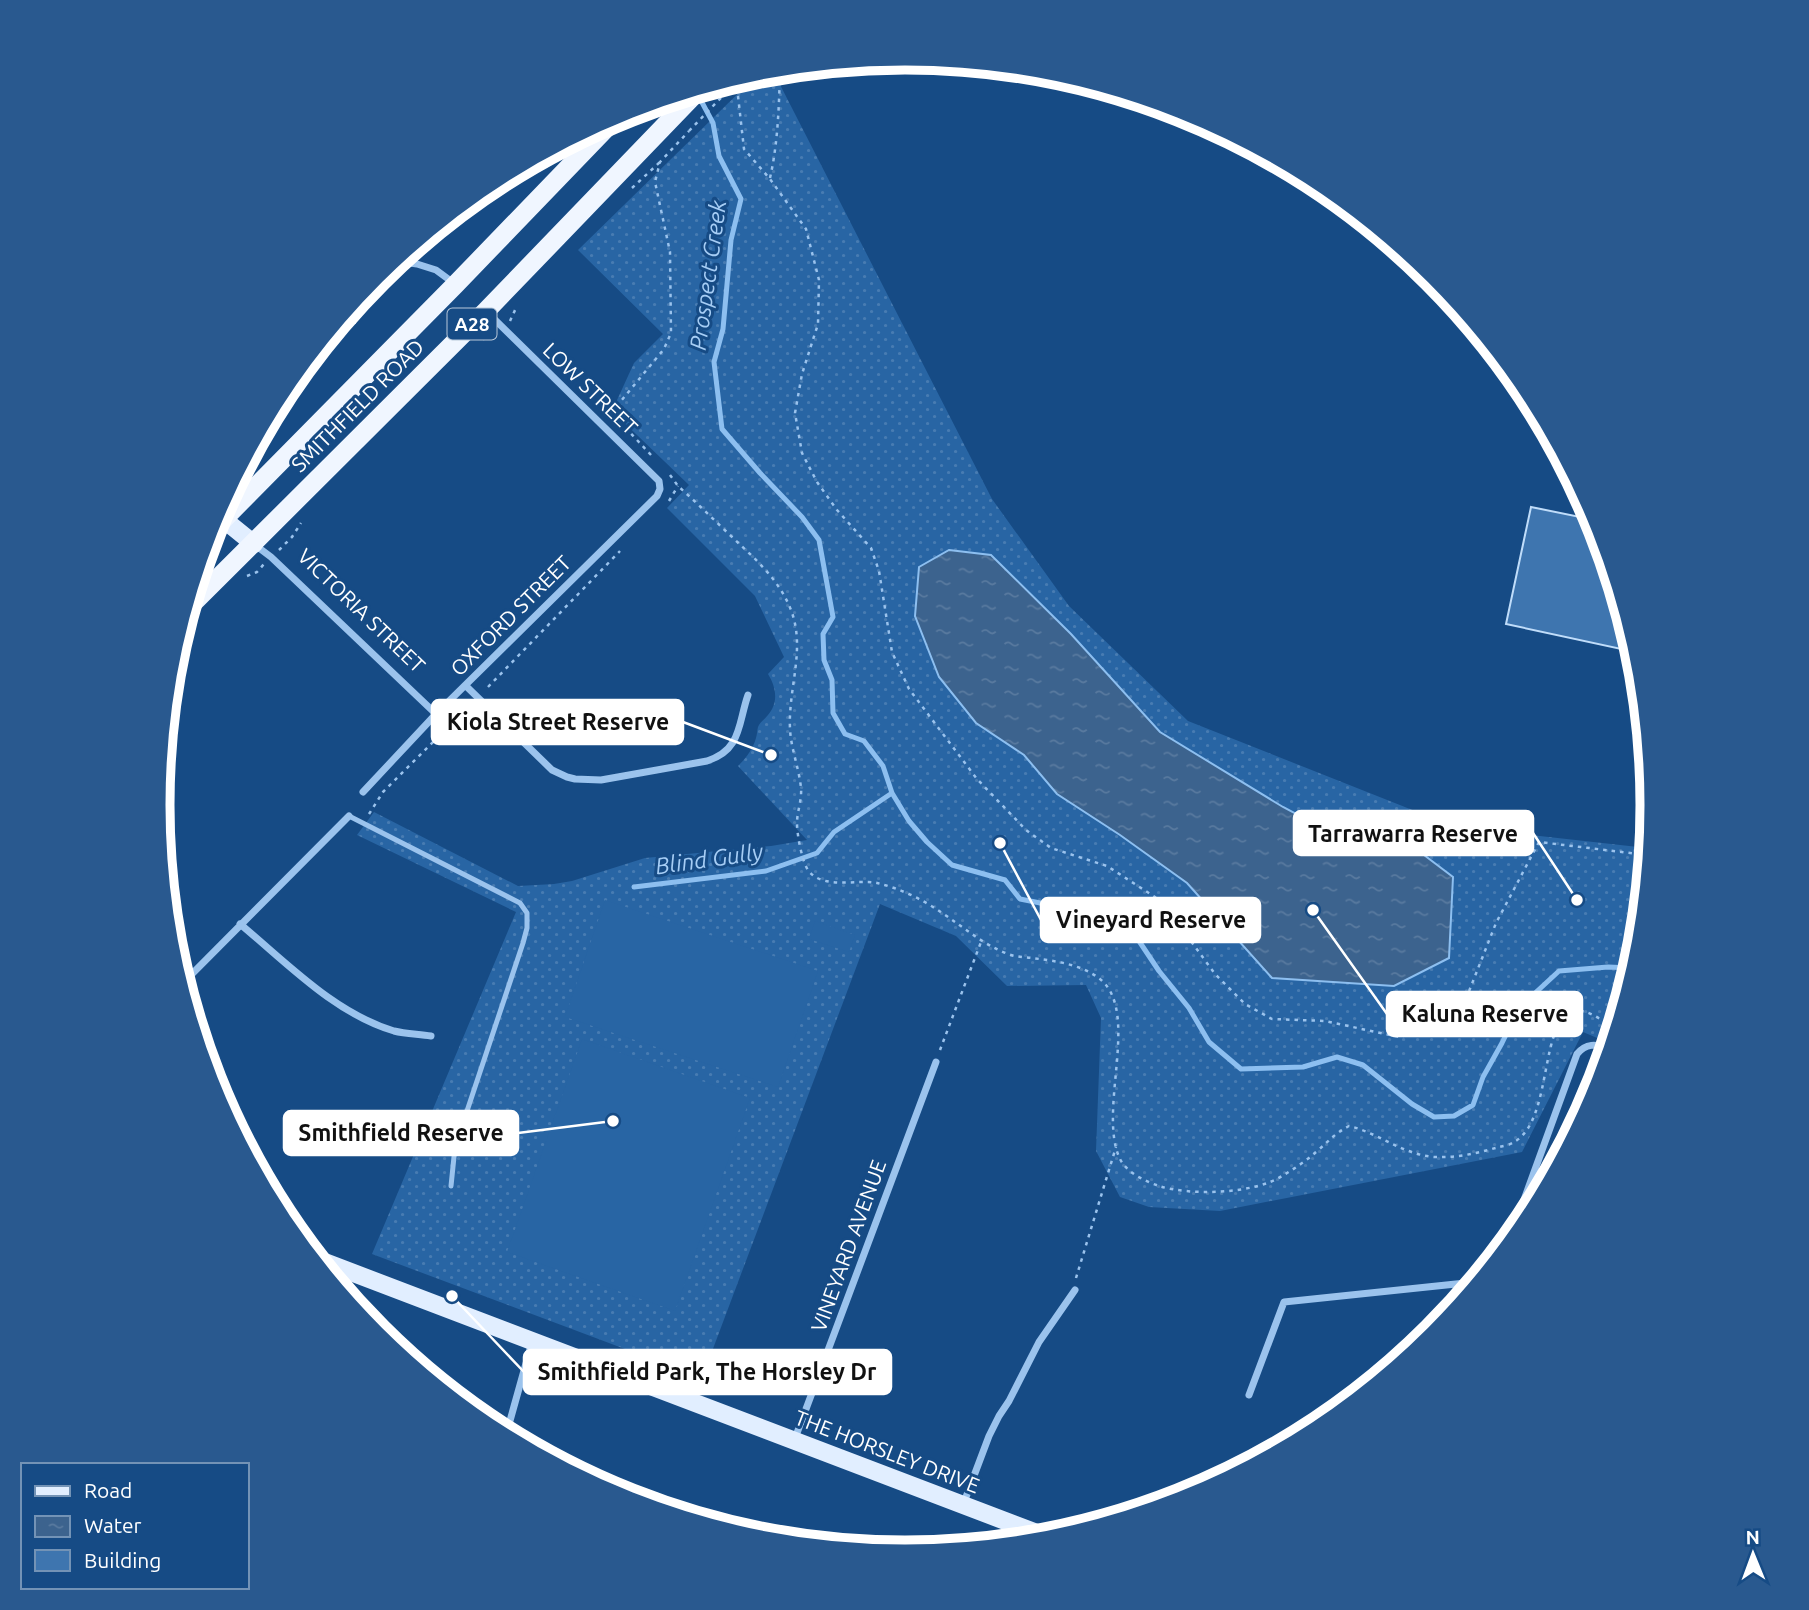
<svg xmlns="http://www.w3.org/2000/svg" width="1809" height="1610" viewBox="0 0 1809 1610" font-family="Ubuntu,sans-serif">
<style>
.grass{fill:url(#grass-dots)}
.pitch{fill:#2865a4}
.water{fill:url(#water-ripples);stroke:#8dbff0;stroke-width:2}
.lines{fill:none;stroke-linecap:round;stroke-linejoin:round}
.stream{stroke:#8dbff0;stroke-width:5}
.building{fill:#3e75af;stroke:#c0ddfa;stroke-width:2}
.path{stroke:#9bc3ed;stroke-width:2.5;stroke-dasharray:3.5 5;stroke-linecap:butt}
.service{stroke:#9bc3ed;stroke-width:5}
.minor{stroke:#9bc3ed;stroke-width:7}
.primary{stroke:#e1eeff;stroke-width:18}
.trunk{stroke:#f0f6ff;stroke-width:19}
.path-bridge{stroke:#9bc3ed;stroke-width:2.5;stroke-dasharray:3.5 5;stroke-linecap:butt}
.labels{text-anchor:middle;stroke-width:6;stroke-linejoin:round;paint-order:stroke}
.shield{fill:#164b85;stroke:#b9c9da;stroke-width:2}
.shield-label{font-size:19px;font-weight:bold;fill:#fff}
.street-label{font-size:21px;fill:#fff;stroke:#164b85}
.water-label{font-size:23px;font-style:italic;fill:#a6cdf5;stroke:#164b85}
.rim{fill:none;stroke:#fff;stroke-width:9}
.leader{fill:none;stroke:#fff;stroke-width:2.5}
.callout-dot{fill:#fff;stroke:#164b85;stroke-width:2.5}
.callout{fill:#fff;stroke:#fff;stroke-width:2.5}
.callout-label{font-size:23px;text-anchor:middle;font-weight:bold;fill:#111}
</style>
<defs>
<pattern id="grass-dots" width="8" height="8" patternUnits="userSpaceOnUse" patternTransform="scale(1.75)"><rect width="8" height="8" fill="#2865a4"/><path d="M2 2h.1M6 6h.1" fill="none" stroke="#487cb2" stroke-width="1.8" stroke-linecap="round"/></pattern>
<pattern id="water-ripples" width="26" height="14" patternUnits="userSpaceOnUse" patternTransform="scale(1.75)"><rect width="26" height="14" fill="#3c638e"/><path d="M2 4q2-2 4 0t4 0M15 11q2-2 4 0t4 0" fill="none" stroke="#597a9f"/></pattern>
</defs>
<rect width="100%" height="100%" fill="#164b85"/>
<path class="grass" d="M773,71L992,499L1069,606L1188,721L1478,836L1522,834L1647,848L1637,951L1609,1043L1583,1032L1522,1152L1220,1211L1149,1207L1120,1197L1096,1151L1101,1018L1086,985L1007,986L956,936L880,904L702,1378L372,1254L516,912L357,835L374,812L518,886L554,884L572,881L645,858L771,846L807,840L738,766C746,758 753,749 756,738C757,735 757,731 758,727C760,722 765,719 768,715C779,702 776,687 768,674L784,657L755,596L667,508L689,485L612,411L634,363L663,334L578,250L760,72Z"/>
<path class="pitch" d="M605,900L818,971L778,1087L565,1017Z
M815,921L855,935L849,952L809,939Z
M582,1039L750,1098L675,1311L507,1252Z"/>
<path class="water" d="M949,550L991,555L1071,634L1160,732L1283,807L1369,853L1420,852L1453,877L1449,958L1394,986L1272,978L1187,883L1120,835L1057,794L1024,755L976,723L939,677L915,616L919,567Z"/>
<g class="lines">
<path class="stream" d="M698,95L713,123L719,156L741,199L731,240L723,329L714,362L722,429L760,473L802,517L819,540L833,617L823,634L824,660L832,680L833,713L845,734L864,741L883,766L892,793L909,821L927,842L952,865L1005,880L1020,899L1101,915L1135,935L1159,971L1189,1008L1209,1042L1241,1069L1303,1067L1337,1057L1363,1065L1412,1104L1434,1117L1454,1116L1473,1105L1483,1077L1502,1043L1519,1008L1559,971L1608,967L1632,968
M634,887L766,871L817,853L834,832L892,793"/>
</g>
<path class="building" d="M360,297L355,323L340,321Z
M1531,507L1595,520L1635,652L1506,624Z"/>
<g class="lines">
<path class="path" d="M730,81L738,96L744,149L770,179L806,229L819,280L818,324L802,374L795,413L802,453L817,482L837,510L871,548L879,571L892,652L909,689L977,779L1026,830L1051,848L1107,866L1155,897L1174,918L1215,974L1245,1004L1272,1019L1325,1021L1399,1037L1434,1028L1462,1009L1496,923L1539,842L1647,855
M770,178C778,143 779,106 780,70
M632,188L660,162
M510,321L516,308
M483,339L497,337
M651,455L623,425L618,413L621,401L664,349L671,333L670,252L655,182L660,162L689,131
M670,475L678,486C696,502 713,519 731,536C754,558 779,579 791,610C806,649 788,688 790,729C791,749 799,768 801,788C802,800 797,812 797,823C797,835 802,861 808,870C822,890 857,879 877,883C899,888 924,900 942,913C965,928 982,944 1008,954C1015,957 1024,957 1032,958C1055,961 1081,964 1100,979C1141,1012 1097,1111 1120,1159C1127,1173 1145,1181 1159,1186C1191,1196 1254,1194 1282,1176C1294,1169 1306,1161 1316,1152C1329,1141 1334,1134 1349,1126C1379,1133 1403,1155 1435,1157C1457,1158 1478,1153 1499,1147C1503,1146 1510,1145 1514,1142C1554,1120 1538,1018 1575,1011C1590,1009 1602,1022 1614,1027
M669,501L678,486
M279,550L292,537L301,523
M247,576L257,572L264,564
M178,638L190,627
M488,687L620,551
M369,814L383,792L466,709
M940,1050L981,942
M1076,1278L1116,1147"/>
<path class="service" d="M349,816L520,903L527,913V928L523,943L455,1147L451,1186"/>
<path class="minor" d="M396,261L417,264L436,270L455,284
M255,545L271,557L436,714
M466,686L552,770L567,777L575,779L601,780L707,761C742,750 738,723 748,695
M363,792L436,714L657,496L660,489L659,481L486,311
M240,924C287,963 334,1013 394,1031C406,1034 419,1034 431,1036
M182,984L349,816
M1509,1241L1577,1054C1586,1043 1596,1044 1608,1048
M1249,1395L1284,1302L1475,1282
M506,1435L532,1342
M794,1441L936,1062
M963,1505L989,1436L999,1416L1009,1401L1039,1342L1075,1290"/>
<path class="primary" d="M217,514L254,544
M314,1258L1050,1538"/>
<path class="trunk" d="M210,533L455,285L619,115
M187,609L486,311L699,90"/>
<path class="path-bridge" d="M689,131L740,78"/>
</g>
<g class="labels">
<rect class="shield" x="447.5" y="308.5" width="49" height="31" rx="5"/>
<g class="shield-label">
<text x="472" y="331">A28</text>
</g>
<g class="street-label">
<text transform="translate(590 389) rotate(44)" y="7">LOW STREET</text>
<text transform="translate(358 406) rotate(-45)" y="7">SMITHFIELD ROAD</text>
<text transform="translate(361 611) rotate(44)" y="7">VICTORIA STREET</text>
<text transform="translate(511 616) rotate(-45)" y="7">OXFORD STREET</text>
<text transform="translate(849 1246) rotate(-70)" y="7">VINEYARD AVENUE</text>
<text transform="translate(887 1452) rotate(21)" y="7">THE HORSLEY DRIVE</text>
</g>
<g class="water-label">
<text transform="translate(708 275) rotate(-82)" y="8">Prospect Creek</text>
<text transform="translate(709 859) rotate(-8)" y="8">Blind Gully</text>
</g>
</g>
<path d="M0 0H1809V1610H0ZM170 805a735 735 0 1 1 1470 0a735 735 0 1 1-1470 0Z" fill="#29598f" fill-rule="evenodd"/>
<path class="rim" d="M170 805a735 735 0 1 1 1470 0a735 735 0 1 1-1470 0Z"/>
<path class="leader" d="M771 755L683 722M1577 900L1533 833M1000 843L1041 920M1313 910L1387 1014M613 1121L518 1133M452 1296L524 1372"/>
<g class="callout-dot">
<circle cx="771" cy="755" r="7"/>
<circle cx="1577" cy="900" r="7"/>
<circle cx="1000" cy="843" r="7"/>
<circle cx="1313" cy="910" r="7"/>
<circle cx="613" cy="1121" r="7"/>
<circle cx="452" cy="1296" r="7"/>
</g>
<g class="callout">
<rect x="432" y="700" width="251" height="44" rx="7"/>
<rect x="1294" y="811" width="239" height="44" rx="7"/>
<rect x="1041" y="898" width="219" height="44" rx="7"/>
<rect x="1387" y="992" width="195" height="44" rx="7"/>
<rect x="284" y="1111" width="234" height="44" rx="7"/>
<rect x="524" y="1350" width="367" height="44" rx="7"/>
</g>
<g class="callout-label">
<text x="558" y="730">Kiola Street Reserve</text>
<text x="1413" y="842">Tarrawarra Reserve</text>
<text x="1151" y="928">Vineyard Reserve</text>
<text x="1485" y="1022">Kaluna Reserve</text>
<text x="401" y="1141">Smithfield Reserve</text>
<text x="707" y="1380">Smithfield Park, The Horsley Dr</text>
</g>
<rect x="21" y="1463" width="228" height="126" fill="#164b85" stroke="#7393b6" stroke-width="2"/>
<rect x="35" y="1486" width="35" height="10" fill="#e1eeff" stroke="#7393b6" stroke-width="2"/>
<text x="84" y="1498" font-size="21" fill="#ffffff">Road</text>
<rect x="35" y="1516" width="35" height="21" fill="url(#water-ripples)" stroke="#7393b6" stroke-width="2"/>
<text x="84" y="1533" font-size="21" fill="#ffffff">Water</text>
<rect x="35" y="1550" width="35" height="21" fill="#3e75af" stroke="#7393b6" stroke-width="2"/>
<text x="84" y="1568" font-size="21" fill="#ffffff">Building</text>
<g transform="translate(1753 1554) rotate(359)" stroke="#164b85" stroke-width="5" paint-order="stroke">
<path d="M0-5L12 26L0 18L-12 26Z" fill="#ffffff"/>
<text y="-10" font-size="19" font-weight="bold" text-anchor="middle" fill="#ffffff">N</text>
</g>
</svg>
